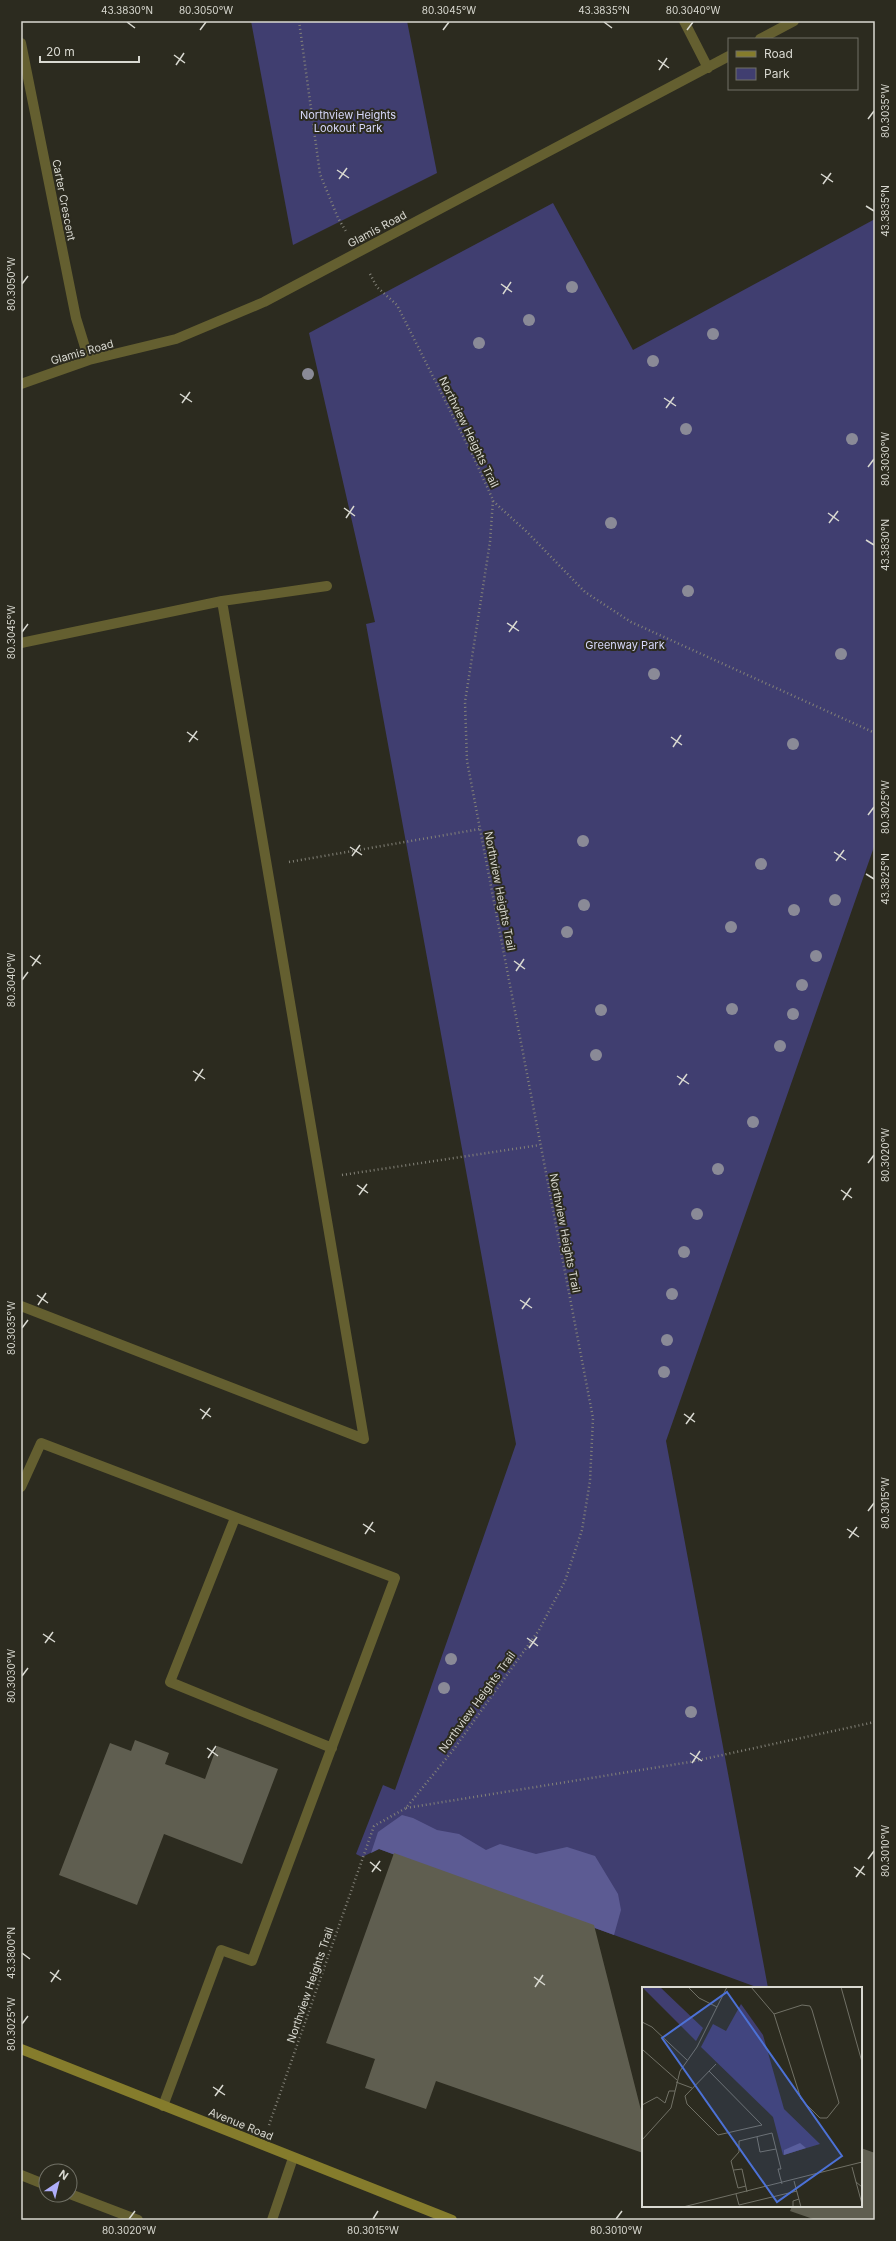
<svg xmlns="http://www.w3.org/2000/svg" width="896" height="2241" viewBox="0 0 896 2241" font-family="Inter,sans-serif">
<style>
.green{fill:#403e70}
.forest{fill:#5c5b93}
.building{fill:#5f5e50}
.lines{fill:none;stroke-linecap:round;stroke-linejoin:round}
.path{stroke:#838278;stroke-width:2.5;stroke-dasharray:1 3;stroke-linecap:butt}
.lane{stroke:#645f30;stroke-width:10}
.street{stroke:#645f30;stroke-width:10}
.secondary{stroke:#857c2c;stroke-width:10}
.tree{fill:#8a8a97}
.ticks{fill:none;stroke:#d9d9d1;stroke-width:1.5}
.labels{text-anchor:middle;stroke-width:4;stroke-linejoin:round;paint-order:stroke}
.park-label{font-size:11px;fill:#d7d8fa;stroke:#2c2b1f}
.street-label{font-size:11px;fill:#d9d9d1;stroke:#2c2b1f}
.inset-road{fill:none;stroke:#717166;stroke-width:1}
.view{fill:#4c71d6;fill-opacity:0.15;stroke:#4c71d6;stroke-width:2}
.inset-edge{fill:none;stroke:#d9d9d1;stroke-width:2}
.neatline{fill:none;stroke:#d9d9d1;stroke-width:1.5}
.ticks-label{font-size:10px;text-anchor:middle;fill:#d9d9d1}
</style>
<rect width="100%" height="100%" fill="#2c2b1f"/>
<path class="green" d="M251,21H407L437,173L293,245Z
M553,203L633,350L875,219V844L666,1441L768,1988H759L379,1849L362,1857L356,1854L383,1785L395,1790L516,1444L366,624L375,622L309,333Z"/>
<path class="forest" d="M402,1815L413,1818L437,1830L459,1834L486,1850L500,1844L536,1854L567,1847L595,1856L618,1894L621,1910L614,1935L379,1849L371,1853L378,1832Z"/>
<path class="building" d="M135,1740L169,1753L165,1764L205,1779L217,1746L278,1769L242,1864L164,1834L137,1905L59,1875L110,1743L131,1751Z
M394,1853L594,1925L643,2118V2153L436,2081L426,2109L365,2088L375,2059L326,2043Z
M861,2148L875,2153V2220H816L790,2211L792,2206H861Z"/>
<g class="lines">
<path class="path" d="M299,21L320,174L338,218L347,233
M493,501L527,532L585,592L631,622L875,733
M289,862L480,829
M342,1175L540,1145
M406,1808L690,1762L875,1722
M269,2125L374,1826L406,1808L454,1749L539,1630L565,1581L582,1530L590,1481L593,1418L467,761L465,702L490,542L493,500L474,458L397,305L377,287L369,272"/>
<path class="lane" d="M222,601L364,1439
M21,643L222,601L327,586
M21,1306L364,1439
M21,1487L41,1443L395,1578L252,1961L221,1950L163,2106
M235,1518L170,1682L332,1748
M21,2175L46,2185
M70,2194L138,2220
M272,2220L293,2158"/>
<path class="street" d="M684,21L708,68
M760,39L794,21
M21,43L76,318L89,360
M21,384L89,360L176,339L264,302L729,56"/>
<path class="secondary" d="M21,2049L452,2220"/>
</g>
<g class="tree">
<circle cx="572" cy="287" r="6"/>
<circle cx="529" cy="320" r="6"/>
<circle cx="713" cy="334" r="6"/>
<circle cx="479" cy="343" r="6"/>
<circle cx="653" cy="361" r="6"/>
<circle cx="308" cy="374" r="6"/>
<circle cx="686" cy="429" r="6"/>
<circle cx="852" cy="439" r="6"/>
<circle cx="611" cy="523" r="6"/>
<circle cx="688" cy="591" r="6"/>
<circle cx="841" cy="654" r="6"/>
<circle cx="654" cy="674" r="6"/>
<circle cx="793" cy="744" r="6"/>
<circle cx="583" cy="841" r="6"/>
<circle cx="761" cy="864" r="6"/>
<circle cx="835" cy="900" r="6"/>
<circle cx="584" cy="905" r="6"/>
<circle cx="794" cy="910" r="6"/>
<circle cx="731" cy="927" r="6"/>
<circle cx="567" cy="932" r="6"/>
<circle cx="816" cy="956" r="6"/>
<circle cx="802" cy="985" r="6"/>
<circle cx="732" cy="1009" r="6"/>
<circle cx="601" cy="1010" r="6"/>
<circle cx="793" cy="1014" r="6"/>
<circle cx="780" cy="1046" r="6"/>
<circle cx="596" cy="1055" r="6"/>
<circle cx="753" cy="1122" r="6"/>
<circle cx="718" cy="1169" r="6"/>
<circle cx="697" cy="1214" r="6"/>
<circle cx="684" cy="1252" r="6"/>
<circle cx="672" cy="1294" r="6"/>
<circle cx="667" cy="1340" r="6"/>
<circle cx="664" cy="1372" r="6"/>
<circle cx="451" cy="1659" r="6"/>
<circle cx="444" cy="1688" r="6"/>
<circle cx="691" cy="1712" r="6"/>
</g>
<path class="ticks" d="M127,22L135,28M604,22L612,28M200,30L206,22M443,30L449,22M687,30L693,22M174,55L185,63M658,60L669,68M176,65L184,53M659,70L667,58M868,119L874,111M337,170L349,178M821,174L833,182M339,179L347,168M823,184L831,173M866,206L874,211M22,284L28,276M501,284L512,292M503,294L511,282M180,394L192,402M664,398L676,406M182,403L190,392M666,408L674,397M868,467L874,459M344,508L355,516M828,513L839,521M346,518L354,506M829,523L838,511M866,540L874,545M507,623L519,631M22,632L28,624M509,632L517,621M187,732L198,740M671,737L682,745M189,742L197,731M673,747L681,735M868,815L874,807M350,847L362,855M834,852L846,860M352,856L360,845M836,861L844,850M866,874L874,879M30,956L41,964M514,961L525,969M32,966L40,955M516,971L524,959M22,980L28,972M193,1071L205,1079M677,1076L689,1084M195,1081L203,1069M679,1085L687,1074M868,1163L874,1155M357,1185L368,1193M841,1190L852,1198M359,1195L367,1184M843,1200L851,1188M37,1295L48,1303M520,1300L532,1308M38,1305L46,1293M522,1309L530,1298M22,1328L28,1320M200,1409L211,1417M684,1414L695,1422M202,1419L210,1408M686,1424L694,1413M868,1511L874,1503M363,1524L375,1532M847,1529L859,1537M365,1534L373,1522M849,1538L857,1527M43,1634L55,1642M527,1638L538,1646M45,1643L53,1632M529,1648L537,1637M22,1676L28,1668M207,1748L218,1756M690,1753L702,1761M208,1758L216,1746M692,1763L700,1751M868,1859L874,1851M370,1862L381,1871M854,1867L865,1875M372,1872L380,1861M856,1877L864,1866M22,1953L30,1959M50,1972L61,1980M534,1977L545,1985M51,1982L59,1970M535,1987L543,1975M22,2024L28,2016M213,2087L225,2095M215,2096L223,2085M129,2219L135,2211M373,2219L378,2211M616,2219L622,2211"/>
<g class="labels">
<g class="park-label">
<text x="348" y="119">Northview Heights<tspan x="348" dy="13">Lookout Park</tspan></text>
<text x="625" y="649">Greenway Park</text>
</g>
<g class="street-label">
<text transform="translate(64 200) rotate(79)" y="4">Carter Crescent</text>
<text transform="translate(377 229) rotate(-28)" y="4">Glamis Road</text>
<text transform="translate(82 352) rotate(-16)" y="4">Glamis Road</text>
<text transform="translate(469 432) rotate(64)" y="4">Northview Heights Trail</text>
<text transform="translate(500 891) rotate(79)" y="4">Northview Heights Trail</text>
<text transform="translate(565 1233) rotate(79)" y="4">Northview Heights Trail</text>
<text transform="translate(477 1702) rotate(-54)" y="4">Northview Heights Trail</text>
<text transform="translate(310 1985) rotate(-71)" y="4">Northview Heights Trail</text>
<text transform="translate(241 2124) rotate(22)" y="4">Avenue Road</text>
</g>
</g>
<g transform="translate(642 1987)">
<rect width="220" height="220" fill="#2c2b1f"/>
<path d="M0,0H18L61,41L54,54ZM99,17L121,48L142,122L178,157L141,168L131,130L59,60L71,37L84,44Z" fill="#403e70"/>
<path d="M158,156L164,161L142,168V163Z" fill="#5c5b93"/>
<path class="inset-road" d="M46,0L57,11L75,20M109,0L132,27L159,112L178,131H185L197,116L170,23L168,19L160,18L132,27M199,0L220,75M0,35L10,40L45,73M1,63L35,93M74,77L43,109L45,117L76,148L120,138M67,84L120,138M34,95L50,101M0,118L15,110L23,116L27,104H33M115,150L118,165L134,162M0,153L29,121L38,84L55,60L85,0M210,180L214,195L220,200M92,183L100,182L105,205M152,194L159,220M214,195L220,217M104,199L96,201L89,174L97,165V154L130,146L139,182H136L140,197M94,207L97,218L155,204M41,220L220,175M151,220V214L157,212"/>
<path class="view" d="M85,5L200,169L135,215L20,51Z"/>
<rect width="220" height="220" class="inset-edge"/>
</g>
<rect width="896" height="2241" fill="none" stroke="#2c2b1f" stroke-width="44"/>
<rect x="728" y="38" width="130" height="52" fill="#2c2b1f" stroke="#717166"/>
<rect x="736" y="51" width="20" height="6" fill="#857c2c" stroke="#717166"/>
<text x="764" y="58" font-size="12" fill="#d9d9d1">Road</text>
<rect x="736" y="68" width="20" height="12" fill="#403e70" stroke="#717166"/>
<text x="764" y="78" font-size="12" fill="#d9d9d1">Park</text>
<g transform="translate(58 2183) rotate(35)"><circle r="19" fill="#2c2b1f" stroke="#717166"/>
<path d="M0-3L7 15L0 10L-7 15Z" fill="#afaefa"/>
<text y="-6" font-size="11" font-weight="bold" text-anchor="middle" fill="#d9d9d1">N</text>
</g>
<path d="M40 56v6h99v-6" fill="none" stroke="#d9d9d1" stroke-width="2"/>
<text x="46" y="56" font-size="12" fill="#d9d9d1" stroke="#2c2b1f" stroke-width="3" paint-order="stroke">20 m</text>
<rect x="22" y="22" width="852" height="2197" class="neatline"/>
<g class="ticks-label">
<text x="127" y="14">43.3830°N</text>
<text x="206" y="14">80.3050°W</text>
<text x="449" y="14">80.3045°W</text>
<text x="604" y="14">43.3835°N</text>
<text x="693" y="14">80.3040°W</text>
<text transform="translate(885 111) rotate(-90)" y="4">80.3035°W</text>
<text transform="translate(885 211) rotate(-90)" y="4">43.3835°N</text>
<text transform="translate(11 284) rotate(-90)" y="4">80.3050°W</text>
<text transform="translate(885 459) rotate(-90)" y="4">80.3030°W</text>
<text transform="translate(885 545) rotate(-90)" y="4">43.3830°N</text>
<text transform="translate(11 632) rotate(-90)" y="4">80.3045°W</text>
<text transform="translate(885 807) rotate(-90)" y="4">80.3025°W</text>
<text transform="translate(885 879) rotate(-90)" y="4">43.3825°N</text>
<text transform="translate(11 980) rotate(-90)" y="4">80.3040°W</text>
<text transform="translate(885 1155) rotate(-90)" y="4">80.3020°W</text>
<text transform="translate(11 1328) rotate(-90)" y="4">80.3035°W</text>
<text transform="translate(885 1503) rotate(-90)" y="4">80.3015°W</text>
<text transform="translate(11 1676) rotate(-90)" y="4">80.3030°W</text>
<text transform="translate(885 1851) rotate(-90)" y="4">80.3010°W</text>
<text transform="translate(11 1953) rotate(-90)" y="4">43.3800°N</text>
<text transform="translate(11 2024) rotate(-90)" y="4">80.3025°W</text>
<text x="129" y="2234">80.3020°W</text>
<text x="373" y="2234">80.3015°W</text>
<text x="616" y="2234">80.3010°W</text>
</g>
</svg>
